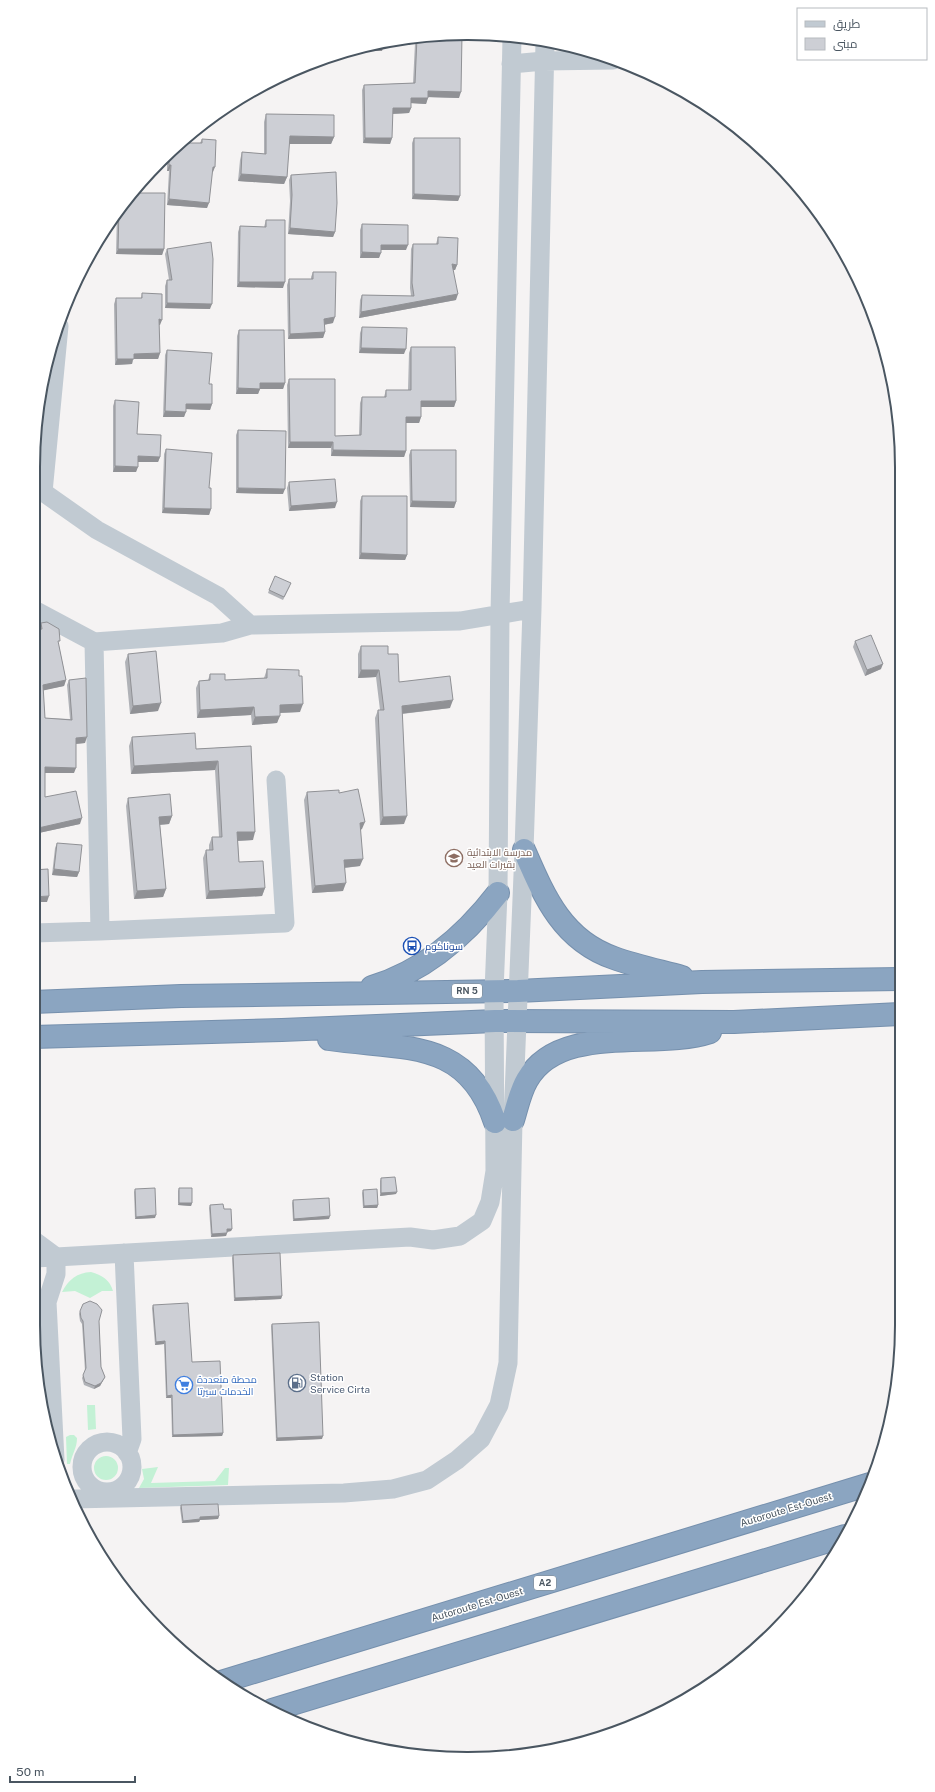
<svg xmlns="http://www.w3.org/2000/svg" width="935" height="1792" viewBox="0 0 935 1792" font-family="'Public Sans',Cairo,sans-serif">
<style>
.green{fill:#c3f1d5}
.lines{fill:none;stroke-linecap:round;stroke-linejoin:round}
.highway-casing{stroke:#7690ad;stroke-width:24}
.minor{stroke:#c1cad2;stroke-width:19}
.highway{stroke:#8ba5c1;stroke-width:22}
.wall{fill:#b0b2b7}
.shaded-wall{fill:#909195}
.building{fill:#cdcfd5;stroke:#909195}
.labels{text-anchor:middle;stroke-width:3;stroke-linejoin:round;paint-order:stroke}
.shield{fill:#fff;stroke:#808990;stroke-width:1}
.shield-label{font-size:9px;font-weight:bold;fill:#4a5661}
.education-label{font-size:10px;fill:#785e54;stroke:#fff;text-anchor:start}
.transit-label{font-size:10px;fill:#164399;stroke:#fff;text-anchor:start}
.service-label{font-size:10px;fill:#4e5e75;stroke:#fff;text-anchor:start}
.shop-label{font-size:10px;fill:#366cbe;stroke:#fff;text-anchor:start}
.street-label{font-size:10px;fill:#4a5661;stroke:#fff}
.rim{fill:none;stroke:#4a5661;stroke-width:2}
</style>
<rect width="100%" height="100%" fill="#f5f3f3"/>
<path class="green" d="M91,1272C102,1275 110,1280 113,1291H102L90,1298L75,1291L62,1292C69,1279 77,1273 91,1272Z
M87,1405H95L96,1429L88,1430Z
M70,1435H74L77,1438C77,1448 72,1454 70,1464H67L66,1437Z
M94 1468a12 12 0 1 1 24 0a12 12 0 1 1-24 0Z
M158,1467L151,1483L215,1481L225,1468H229L228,1485L139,1488L144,1479L142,1469Z"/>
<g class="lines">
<defs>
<path id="highway" d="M524,850C544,896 562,940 614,958C636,966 660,971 682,977
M372,987C425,971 465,936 498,893
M33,1002L181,996L518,991L702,982L900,979
M33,1037L282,1030L495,1021L734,1022L900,1014
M329,1039C402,1050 467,1037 495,1122
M513,1120C517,1107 520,1092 527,1080C560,1022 656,1050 710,1032
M221,1682L870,1484
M272,1710L845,1536"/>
</defs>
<use href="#highway" class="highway-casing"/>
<path class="minor" d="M511,64L544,61L613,60
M34,481L43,492L97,530L218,596L250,625
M43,492L59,326
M34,610L94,642L222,633L250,625L460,621L532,609
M100,931L285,923L276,780
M33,933L100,931L94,642
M33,1240L56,1257L410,1237L433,1240L460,1236L482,1221L490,1202L495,1171L494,991L498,893L500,614L512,37
M124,1253L132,1439L127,1453
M33,1258L56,1257V1274L47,1302L55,1460
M82 1467a25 25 0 1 1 50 0a25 25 0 1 1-50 0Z
M72,1499L344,1493L393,1489L427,1480L457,1460L481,1439L499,1405L508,1363L513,1120L524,850L532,609L545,42"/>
<use href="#highway" class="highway"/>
</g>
<path class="wall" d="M462,35L459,98L428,97L426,104L411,103V108L409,113L392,114V138L390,144L363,143L362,90L364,85L413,83L415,43L417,37H436V36Z
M266,114L334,137L331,144H289L287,177L284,184L238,181L240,160L242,152L264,154V122Z
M414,138L460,196L458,201L412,199V143Z
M202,139L213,172H212L207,208L167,205L169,171H167V156L179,143H200Z
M291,175L335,232L333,237L288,234L290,201L289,180Z
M123,203L164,249L162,255L116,254L117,213Z
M266,220L283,288L237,287L238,232L240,226L264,227Z
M362,224L406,250H381L379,258H360V230Z
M438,237L457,265L455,270H453L456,300L359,318L360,300L362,295L411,296L410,288L411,249L413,244H436Z
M167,249L210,309L165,308V286L167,280H169L165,254Z
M313,272L333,323L324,325L325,332L323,338L288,339L287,285L289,279H311V277Z
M142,293L160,325H159L160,353L158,359H133L132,364L115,365L114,304L116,298H141Z
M362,327L404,354L359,353L360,333Z
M239,330L285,383L283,389H260L258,394H236L237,336Z
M411,347L456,401L454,407H421V417L419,423H406V451L404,457L331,456V448H288L287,385L289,379L335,436L359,435L360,403L362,397H384L386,390H408L409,353Z
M167,350L209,384L212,404L210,410L186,409L184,417H163L165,355Z
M115,400L137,434L160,457L158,462H138L136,472H113V406Z
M238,430L283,494L236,493V435Z
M166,449L209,488L211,509L209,515L162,513L164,454Z
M411,450L456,502L454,508L410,507L409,455Z
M289,482L335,508L289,511L287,488Z
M362,496L407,555L405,560L359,559L360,501Z
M290,586L283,600L268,593L269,590Z
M41,623L59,646L66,680L64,686L43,690L45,718L70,719L67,685L69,680L85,743L76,744L74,773H45V797L80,824L34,834V630L39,629Z
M855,641L881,669L865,676L853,647Z
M361,646L388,654L399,682L450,708L402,714L404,824L380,825L375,718L378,710H380L376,677L358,678V654Z
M128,654L158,711L130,714L125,662Z
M267,669L300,712L280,713L277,723L252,725L251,715L197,718L196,688L199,681L208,680L210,674L225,680L264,678Z
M132,737L196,749L251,746L253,840L238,841L239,862L265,888L262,896L206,899L203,858L206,850H209V845L212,837H219L215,770L131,774L129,746Z
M307,792L339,793L362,829L360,830V866L345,868L343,891L312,893L304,800Z
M128,798L172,816L169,824L160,825L166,889L163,897L134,899L126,806Z
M57,843L79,872L77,877L52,875L55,848Z
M381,1178L396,1194L380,1196V1181Z
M179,1188L192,1203L191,1206L178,1205V1191Z
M135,1189L155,1218L135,1219L134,1192Z
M363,1190L378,1205L377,1208H363L362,1193Z
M293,1200L329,1219L293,1221L292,1203Z
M210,1205L224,1209L232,1229L231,1231L227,1232L226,1236L211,1237L209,1208Z
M233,1255L282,1296L281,1299L234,1301L232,1258Z
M153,1305L192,1362L223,1433L222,1436L172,1437L171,1398H166L164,1344L155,1345L152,1308Z
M80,1311L99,1321L101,1367L105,1377L100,1386L94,1389L84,1385L82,1378L85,1371L82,1324L80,1321L79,1314Z
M272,1324L322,1439L276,1441L271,1326Z
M181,1505L219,1516L218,1519L200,1520L199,1522L182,1523L180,1508Z"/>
<path class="shaded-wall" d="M400,39H412L410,45H382V43Z
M384,45L382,51H364L366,47L373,46Z
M428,91L461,92L459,98L426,97Z
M411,98H428L426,104L409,103Z
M393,108H411L409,113L390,114Z
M290,136L334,137L331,144H287Z
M365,138H392L390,144L363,143Z
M169,165H171L169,171H167Z
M213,167H215L213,172H211Z
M241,174L287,177L284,184L238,181Z
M414,194L460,196L458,201L412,199Z
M169,199L209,203L207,208L167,205Z
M290,228L335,232L333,237L288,234Z
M381,245H408L406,250H379Z
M118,249H164L162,255L116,254Z
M362,252L381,253L379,258H360Z
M452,264L457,265L455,270H450Z
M239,282H285L283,288L237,287Z
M458,294L456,300L359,318L361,312Z
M167,303L212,304L210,309L165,308Z
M335,317L333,323L322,325L324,319Z
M159,319L162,320L160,325H157Z
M325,332L323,338L288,339L290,334Z
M361,348L406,349L404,354L359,353Z
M160,353L158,359H133L132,364L115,365L117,359L134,354Z
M260,383H285L283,389H260L258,394H236L238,388Z
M421,401H456L454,407H419Z
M186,404H212L210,410L184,409Z
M165,411L186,412L184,417H163Z
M406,417H421L419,423H404Z
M290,442H333L331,448H288Z
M333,450L406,451L404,457L331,456Z
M138,456L160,457L158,462H136Z
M115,466L138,467L136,472H113Z
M238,488L285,489L283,494L236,493Z
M412,501L456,502L454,508L410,507Z
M337,502L335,508L289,511L291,506Z
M164,508L211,509L209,515L162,513Z
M361,553L407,555L405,560L359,559Z
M883,664L881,669L865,676L867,670Z
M361,670H379L376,677L358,678Z
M66,680L64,686L41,691L43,685Z
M453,700L450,708L399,714L402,706Z
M161,703L158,711L130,714L133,706Z
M303,704L300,712L277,713L280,705Z
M254,707L251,715L197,718L200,710Z
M280,716L277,723L252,725L255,717Z
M87,737L85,743L74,744L76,738Z
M218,761L215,770L131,774L134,766Z
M45,767L76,768L74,773H43Z
M172,816L169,824L156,825L159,817Z
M407,816L404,824L380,825L383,817Z
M82,818L80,824L34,834V829Z
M365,822L362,829L357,831L360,823Z
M237,832H255L253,840L234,841Z
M363,859L360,866L341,868L344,860Z
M54,869L79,872L77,877L52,875Z
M346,883L343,891L312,893L315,886Z
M265,888L262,896L206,899L209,891Z
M166,889L163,897L134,899L137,891Z
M49,896L47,902H33V897Z
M397,1192L396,1194L380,1196L381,1193Z
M179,1203H192L191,1206L178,1205Z
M378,1205L377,1208H363L364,1206Z
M156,1215L155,1218L135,1219L136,1217Z
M330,1216L329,1219L293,1221L294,1219Z
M227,1229H232L231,1231L226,1232Z
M227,1233L226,1236L211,1237L212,1234Z
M282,1296L281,1299L234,1301L235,1298Z
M165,1341L164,1344L155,1345L156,1342Z
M105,1377L100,1386L94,1389L95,1386Z
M172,1395L171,1398H166L167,1396Z
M223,1433L222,1436L172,1437L173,1435Z
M323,1436L322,1439L276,1441L277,1438Z
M219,1516L218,1519L200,1520L199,1522L182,1523L183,1521L200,1517Z"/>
<path class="building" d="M462,35L461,92L428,91V98H411V108H393L392,138H365L364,85L415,83L417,37L438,38V36Z
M411,37H412V39H400Z
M384,43V45L373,46Z
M266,114L334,115V137L290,136L287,177L241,174L242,152L266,154Z
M414,138H460V196L414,194Z
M202,139L216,140L215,167H213L209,203L169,199L171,165H169V154L179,143H202Z
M336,172L337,203L335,232L290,228L292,195L291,175Z
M132,193H165L164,249H118L119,209L123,203Z
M266,220H285V282H239L240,226L266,227Z
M362,224L408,225V245H381V253L362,252Z
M438,237L458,238L457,265L452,264L458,294L361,312L362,295L414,296L412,283L413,244H438Z
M211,242L213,259L212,304L167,303V280H172L167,249Z
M313,272H336L335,317L324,319L325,332L290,334L289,279H313Z
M142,293L162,294V320L159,319L160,353L134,354V359H117L116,298H142Z
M362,327L407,328L406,349L361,348Z
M239,330H284L285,383H260V389L238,388Z
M411,347H455L456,401H421V417H406V451L333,450V442H290L289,379H335V436L361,435L362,397H386V390H411Z
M167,350L212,353L209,384H212V404H186V412L165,411Z
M115,400L139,402L137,434L161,435L160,457L138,456V467L115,466Z
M238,430L286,431L285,489L238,488Z
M166,449L212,453L209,488H211V509L164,508Z
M411,450H456V502L412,501Z
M335,479L337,502L291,506L289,482Z
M362,496H407V555L361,553Z
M275,576L291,583L284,597L269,590Z
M47,622L59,629L60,641H58L66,680L43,685L45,718L72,720L69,680L86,678L87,737L76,738V768L45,767V797L76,791L82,818L34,829V630L42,629L41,623Z
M871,635L883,664L867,670L855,641Z
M361,646H388V654H398L399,682L450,676L453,700L402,706L407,816L383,817L378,710H384L379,670H361Z
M156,651L161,703L133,706L128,654Z
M267,669L299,670V676H302L303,704L280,705V716L255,717L254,707L200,710L199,681L210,680V674H225V680L267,678Z
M195,733L196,749L251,746L255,832H237L239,862L263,861L265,888L209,891L206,850H213L212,837H222L218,761L134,766L132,737Z
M358,789L365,822L360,823L363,859L344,860L346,883L315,886L307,792L339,790V793Z
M170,794L172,816L159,817L166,889L137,891L128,798Z
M57,843L82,845L79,872L54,869Z
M48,869L49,896L33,897V870Z
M395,1177L397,1192L381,1193V1178Z
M155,1188L156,1215L136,1217L135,1189Z
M179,1188H192V1203H179Z
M377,1189L378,1205L364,1206L363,1190Z
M329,1198L330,1216L294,1219L293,1200Z
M223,1204L224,1209H231L232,1229H227V1233L212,1234L210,1205Z
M280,1253L282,1296L235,1298L233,1255Z
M90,1301L97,1304L102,1310L99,1321L101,1367L105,1377L101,1383L95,1386L85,1382L83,1375L86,1368L83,1321L81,1318L80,1311L83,1304Z
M188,1303L192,1362L220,1361L223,1433L173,1435L172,1395L167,1396L165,1341L156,1342L153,1305Z
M319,1322L323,1436L277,1438L272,1324Z
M218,1504L219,1516L200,1517V1519L183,1521L181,1505Z"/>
<defs>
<symbol id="school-ring" viewBox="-11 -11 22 22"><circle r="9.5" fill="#fff" stroke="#8d6e63" stroke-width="1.5"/><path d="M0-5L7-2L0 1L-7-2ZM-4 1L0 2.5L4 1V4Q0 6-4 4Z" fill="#8d6e63"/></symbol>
<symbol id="bus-ring" viewBox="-11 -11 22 22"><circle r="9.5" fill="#fff" stroke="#1a4fb4" stroke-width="1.5"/><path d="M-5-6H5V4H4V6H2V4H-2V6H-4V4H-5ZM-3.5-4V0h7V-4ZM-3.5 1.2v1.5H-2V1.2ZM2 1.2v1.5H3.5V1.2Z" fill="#1a4fb4"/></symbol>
<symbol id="fuel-ring" viewBox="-11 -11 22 22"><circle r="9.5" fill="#fff" stroke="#5c6f8a" stroke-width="1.5"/><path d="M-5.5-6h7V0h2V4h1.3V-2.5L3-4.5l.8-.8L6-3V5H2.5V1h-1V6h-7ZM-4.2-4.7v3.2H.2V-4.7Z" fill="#5c6f8a"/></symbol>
<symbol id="supermarket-ring" viewBox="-11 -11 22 22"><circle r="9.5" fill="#fff" stroke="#3f7fe0" stroke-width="1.5"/><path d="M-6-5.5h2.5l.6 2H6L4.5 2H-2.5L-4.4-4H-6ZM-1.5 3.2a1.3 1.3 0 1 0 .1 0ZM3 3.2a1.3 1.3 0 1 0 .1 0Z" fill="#3f7fe0"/></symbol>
</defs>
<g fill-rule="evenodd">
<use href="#school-ring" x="444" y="848" width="20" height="20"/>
<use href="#bus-ring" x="402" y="936" width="20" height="20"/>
<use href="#fuel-ring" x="287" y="1373" width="20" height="20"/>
<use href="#supermarket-ring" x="174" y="1375" width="20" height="20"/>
</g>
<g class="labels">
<g class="shield">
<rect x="452" y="984" width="30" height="14" rx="3"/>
<rect x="534" y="1576" width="22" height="14" rx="3"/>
</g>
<g class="shield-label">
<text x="467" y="994">RN 5</text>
<text x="545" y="1586">A2</text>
</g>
<g class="education-label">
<text x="467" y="856">مدرسة الابتدائية<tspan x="467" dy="12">بقيرات العيد</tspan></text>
</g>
<g class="transit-label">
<text x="425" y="950">سوناكوم</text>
</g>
<g class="service-label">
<text x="310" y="1381">Station<tspan x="310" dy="12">Service Cirta</tspan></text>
</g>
<g class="shop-label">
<text x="197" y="1383">محطة متعددة<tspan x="197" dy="12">الخدمات سيرتا</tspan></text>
</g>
<g class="street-label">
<text transform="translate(786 1509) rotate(-17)" y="4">Autoroute Est-Ouest</text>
<text transform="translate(477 1604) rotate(-17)" y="4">Autoroute Est-Ouest</text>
</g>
</g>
<path d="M0 0H935V1792H0ZM467 40H468A427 427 0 0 1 895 467V1325A427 427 0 0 1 468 1752H467A427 427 0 0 1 40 1325V467A427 427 0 0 1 467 40Z" fill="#fff" fill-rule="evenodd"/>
<path class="rim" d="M467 40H468A427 427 0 0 1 895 467V1325A427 427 0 0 1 468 1752H467A427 427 0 0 1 40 1325V467A427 427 0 0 1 467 40Z"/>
<rect x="797" y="8" width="130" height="52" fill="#ffffff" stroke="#b7bbc0"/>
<rect x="805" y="21" width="20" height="6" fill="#c1cad2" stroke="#b7bbc0"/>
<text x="833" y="28" font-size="12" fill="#4a5661">طريق</text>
<rect x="805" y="38" width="20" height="12" fill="#cdcfd5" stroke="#b7bbc0"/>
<text x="833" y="48" font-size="12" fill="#4a5661">مبنى</text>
<path d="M10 1776v6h125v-6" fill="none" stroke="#4a5661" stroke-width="2"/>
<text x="16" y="1776" font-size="12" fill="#4a5661" stroke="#ffffff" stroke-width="3" paint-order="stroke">50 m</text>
</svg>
